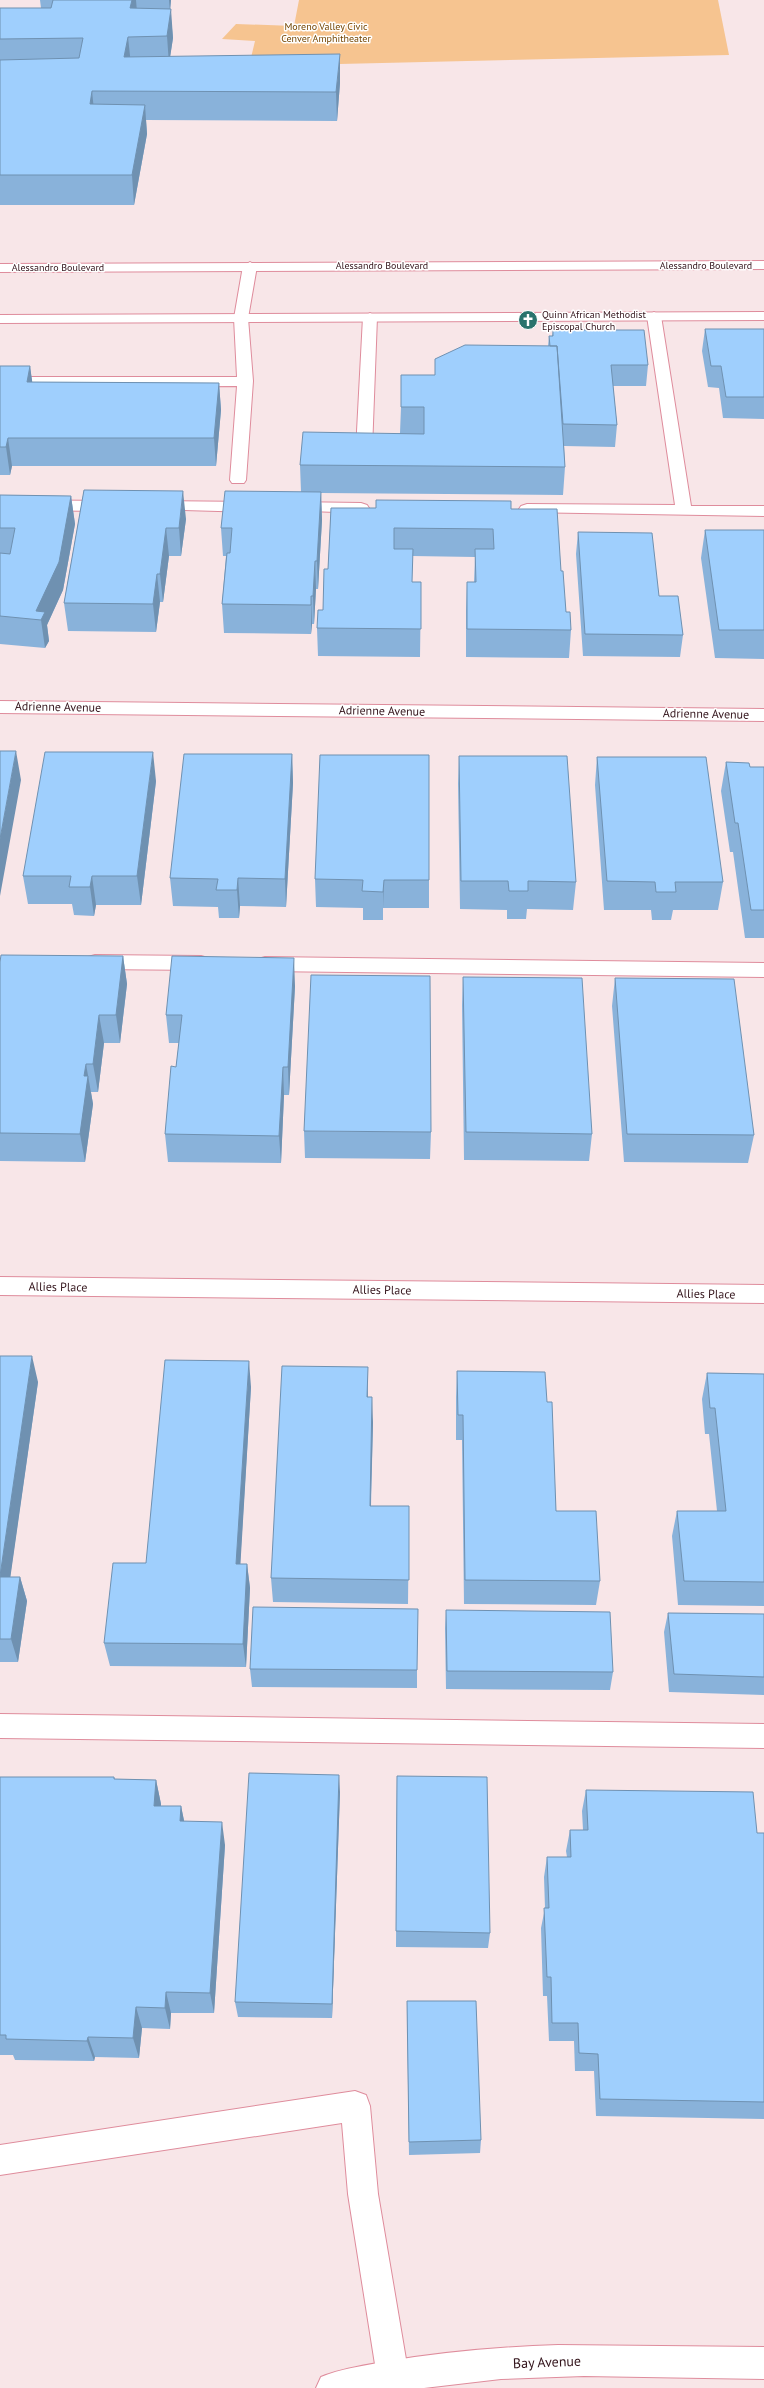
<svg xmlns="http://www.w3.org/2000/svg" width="764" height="2388" viewBox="0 0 764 2388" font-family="'PT Sans',sans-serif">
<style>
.green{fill:#f6c490}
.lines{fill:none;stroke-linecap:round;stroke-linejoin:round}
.lane-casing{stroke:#df8c9c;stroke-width:2}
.street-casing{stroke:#df8c9c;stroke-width:2}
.secondary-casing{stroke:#df8c9c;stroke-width:2}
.primary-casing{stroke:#df8c9c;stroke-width:2}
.lane{fill:#fff;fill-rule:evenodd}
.street{fill:#fff;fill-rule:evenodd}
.secondary{fill:#fff;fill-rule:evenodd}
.primary{fill:#fff;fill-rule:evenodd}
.wall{fill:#89b2da}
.shaded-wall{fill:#6f91b1}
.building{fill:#9fcffd;stroke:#6f91b1}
.labels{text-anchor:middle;stroke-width:3;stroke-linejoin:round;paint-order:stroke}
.far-park-label{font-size:10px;fill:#724400;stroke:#fff}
.far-street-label{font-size:10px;fill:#32131a;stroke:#fff}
.far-poi-label{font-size:10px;fill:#32131a;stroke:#fff;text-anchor:start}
.street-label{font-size:12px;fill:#32131a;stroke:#fff}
.near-street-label{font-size:14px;fill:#32131a;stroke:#fff}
</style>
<rect width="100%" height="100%" fill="#f8e6e8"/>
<path class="green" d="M299,0H718L729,55L249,66L255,41L222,39L236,24L294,26Z"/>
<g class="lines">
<defs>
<path id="lane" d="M250,262L257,266L248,318L253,381L246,480L244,483H232L230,480L237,386L0,387V377H237L234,318L243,266Z
M654,312L661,316L691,506H764V516L521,512L519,509L521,506L527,504L675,505L647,316Z
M370,313L377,317L372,450L364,455L356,450L363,317Z
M0,500L111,501L117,503L119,506L117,509L111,511L0,510Z
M155,501L253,502L259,504L261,507L259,510L253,512L149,509L147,506L149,503Z
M291,502L361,503L367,505L369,508L367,511L361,513L285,510L283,507L285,504Z
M95,955L201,956L208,958L211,963L208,968L201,970L95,969L88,967L85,962L88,957Z
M265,957L764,963V977L265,971L258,969L255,964L258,959Z
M0,1714L764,1724V1748L0,1738Z
M355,2091L366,2095L370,2106L378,2194L409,2377L404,2388H382L377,2377L348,2194L342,2123L0,2175V2145Z"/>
<path id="street" d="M0,701L764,709V721L0,713Z
M0,1277L764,1285V1303L0,1295Z"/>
<path id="secondary" d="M558,2345L764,2347V2379L584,2376L501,2379L424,2388H316L321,2377C340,2369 362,2366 383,2362C441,2352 499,2347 558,2345Z"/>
<path id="primary" d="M764,261V269L0,272V264Z
M764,312V320L0,323V315Z"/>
</defs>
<use href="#lane" class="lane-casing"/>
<use href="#street" class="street-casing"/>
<use href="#secondary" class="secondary-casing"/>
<use href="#primary" class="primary-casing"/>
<use href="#lane" class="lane"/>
<use href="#street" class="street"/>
<use href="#secondary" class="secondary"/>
<use href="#primary" class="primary"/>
</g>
<path class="wall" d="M40,0H171L170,9L173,38L170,57L340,83L337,121L146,120L147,134L134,205H0V8H41Z
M705,329H764V419L723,418L719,388L708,387L702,351Z
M553,330L648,365L646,386H613L617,425L615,447L564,446L565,467L563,495L321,493L322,520L318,589H316L314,624H312L311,634L224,633L222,604L226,556H223L221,528L301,492L300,465L400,433L401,407L435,375L548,346L549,336H552Z
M0,366H30L32,382L219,383L221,410L216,466H12L10,475H0Z
M84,490L186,519L181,556H169L163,602H160L156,632L68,631L64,603Z
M0,495L71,496L75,524L63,590L47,625L49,641L45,648L0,644Z
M331,508L511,509L561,571L566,612L571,630L569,658L466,657V611L467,582H474L475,557L412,556V582H421L420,657L318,656L317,628L323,610L328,569Z
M705,530H764V659L715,658L701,558Z
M578,532L659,596L683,635L680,657L583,656L576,554Z
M292,754L293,783L286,907L240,906L239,918H219L218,907L173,906L170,878Z
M459,756L576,882L573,910L527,909L526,919H507V910L460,909L458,784Z
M597,757L723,882L718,910H673L671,920H652L651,910H604L595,785Z
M726,762L750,767H764V938H745L733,852H730L721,791Z
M156,781L141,905H96L94,916L74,915L72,904H28L23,876Z
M315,879L429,880V908H383V920H363V908L316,907Z
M123,956L127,984L120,1043H104L98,1092H91L93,1104L85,1162L0,1161V962Z
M463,977L592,1134L589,1161L464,1160L462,1005Z
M615,978L754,1135L748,1163L624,1162L612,1006Z
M295,986L289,1095H284L281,1163L168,1162L165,1134L176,1067L179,1043H169L166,1015Z
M304,1131L431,1132L430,1159L305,1158Z
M0,1356L38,1382L10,1577H20L27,1601L18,1662H0Z
M457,1371L547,1402L556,1511L600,1581L596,1605L464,1604L462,1440H456V1397Z
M707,1373L764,1374V1606L678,1605L672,1536L677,1511H717L709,1434H705L702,1399Z
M251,1387L240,1564H247L250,1588L246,1667L110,1666L104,1643L146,1563Z
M368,1397L373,1423L371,1506H409L408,1604L273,1602L271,1578Z
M446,1610L613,1672L610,1690L446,1689L445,1628Z
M668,1613L764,1614V1695L669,1692L664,1632Z
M250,1669L417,1670V1688L252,1687Z
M397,1776L490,1933L488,1948L396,1947Z
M0,1777H114L115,1779L156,1780L161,1804V1806H181L184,1821L225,1845L214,2013H171L170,2029L142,2028L139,2058L95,2057L94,2061L15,2060L13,2055H0Z
M586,1790L757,1833H764V2119L596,2116L594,2071H575L574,2041H549L547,1996H543L541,1928L545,1908L544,1877L547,1857H567L566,1851L570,1830H583L582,1811Z
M340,1792L332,2018L238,2017L235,2002Z
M407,2001L481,2140L480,2153L409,2155L407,2016Z"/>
<path class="shaded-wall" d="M132,0H136L137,12L130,8Z
M169,0H171L170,12Z
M171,9L173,38L169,64L167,36Z
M128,37L131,65L124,57Z
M340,54V83L337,121L336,92Z
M92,91L95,120L90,104Z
M145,105L147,134L134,205L132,175Z
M30,366L34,394L27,382Z
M219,383L221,410L216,466L214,438Z
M8,438L12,466L10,475L6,447Z
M183,491L186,519L181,556L179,528Z
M321,492L322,520L318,589L317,561Z
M71,496L75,524L63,590L47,625L49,641L45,648L41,620L36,611Z
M166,528L169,556L163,602L160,574Z
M315,561L316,589L314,624L313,596Z
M157,574L160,602L156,632L153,604Z
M311,596L312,624L311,634Z
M16,751L21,780L0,896V839Z
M153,752L156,781L141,905L137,876Z
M292,754L293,783L286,907L285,879Z
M92,876L96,905L94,916L90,887Z
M238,878L240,906L239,918L237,890Z
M384,880L383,908V920V892Z
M123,956L127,984L120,1043L116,1015Z
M294,958L295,986L289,1095L288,1067Z
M99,1015L104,1043L98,1092L93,1064Z
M86,1064L93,1104L85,1162L80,1134L84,1076Z
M283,1067L284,1095L281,1163L279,1136Z
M32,1356L38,1382L7,1601L0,1577Z
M249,1361L251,1387L239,1588L236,1564Z
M368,1367V1393L367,1423V1397Z
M372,1397L373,1423L370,1530V1506Z
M247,1564L250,1588L246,1667L243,1644Z
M20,1577L27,1601L18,1662L11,1639Z
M339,1775L340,1792L332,2018V2004Z
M156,1780L161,1804L159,1830L154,1806Z
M181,1806L186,1830L180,1821Z
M222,1822L225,1845L214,2013L210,1993Z
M166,1992L171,2013L170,2029L165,2008Z
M136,2007L142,2028L139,2058L133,2038Z
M88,2037L95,2057L94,2061L87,2041Z"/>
<path class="building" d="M53,0H132L130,8L171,9L167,36L128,37L124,57L340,54L336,92L92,91L90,104L145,105L132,175H0V60L79,58L83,38L0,39V8H51Z
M705,329H764V397H726L721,366H711Z
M553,330H644L648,365H611L617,425L563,424L557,346H550L549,336H553Z
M465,345L557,346L565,467L300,465L303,432L424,434V407H401V375H435V359Z
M0,366H30L27,382L219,383L214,438H8L6,447H0Z
M84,490L183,491L179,528H166L160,574H157L153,604L64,603Z
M225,491L321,492L317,561H315L313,596H311V605L222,604L227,553H230L232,528H221Z
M0,495L71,496L59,562L36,611L45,612L41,620L0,616V553L10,554L15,528H0Z
M376,500L511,501V509H557L561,571H563L566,612H570L571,630L467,629V582H476L475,549H494L493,529L394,528V549H413L412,582H421V629L317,628L318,610H323L324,569H328L331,508H376Z
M705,530H764V630H719Z
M578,532L652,533L659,596H678L683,635L585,634Z
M0,751H16L0,839Z
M45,752H153L137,876H92L90,887H69L71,876H23Z
M184,754H292L285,879L238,878L237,890H216L218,879L170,878Z
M320,755H429V880H384L383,892L362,891L363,880L315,879Z
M459,756H567L576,882L528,881V891H509L508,881H461Z
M597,757H706L723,882H675L676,892H656L655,882L607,881Z
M726,762L749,763L750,767H764V910H751L738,823H735Z
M1,955L123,956L116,1015H99L93,1064H86L84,1076H88L80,1134L0,1133V962Z
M172,956L294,958L288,1067H283L279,1136L165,1134L171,1066L176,1067L182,1015H166Z
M311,975L430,976L431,1132L304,1131Z
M463,977L582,978L592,1134L466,1132Z
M615,978L734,979L754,1135L627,1134Z
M0,1356H32L0,1576Z
M165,1360L249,1361L236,1564H247L243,1644L104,1643L113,1563H146Z
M282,1366L368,1367L367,1397H372L370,1506H409V1580L271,1578Z
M457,1371L545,1372L547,1402H552L556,1511H596L600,1581L465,1580L463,1415H458Z
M707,1373L764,1374V1582L684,1581L677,1511H726L715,1408H710Z
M0,1577H20L11,1639H0Z
M253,1607L418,1609L417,1670L250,1669Z
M446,1610L610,1612L613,1672L447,1671Z
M668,1613L764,1614V1677L674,1674Z
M249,1773L339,1775L332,2004L235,2002Z
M397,1776L487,1777L490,1933L396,1931Z
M0,1777H114V1779L156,1780L154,1806H181L180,1821L222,1822L210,1993L166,1992L165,2008L136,2007L133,2038L88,2037L87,2041L6,2039V2035H0Z
M586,1790L753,1792L757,1833H764V2102L600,2099L598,2054L579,2053L578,2023H552L551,1977H547L544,1908H549L547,1857H571L570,1830H588Z
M407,2001H476L481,2140L409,2142Z"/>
<defs>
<symbol id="church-disc" viewBox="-11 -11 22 22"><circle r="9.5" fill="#2a736d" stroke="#fff"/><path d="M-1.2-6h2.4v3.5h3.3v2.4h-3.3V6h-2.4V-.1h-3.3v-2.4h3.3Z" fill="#fff"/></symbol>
</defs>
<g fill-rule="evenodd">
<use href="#church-disc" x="517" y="309" width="22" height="22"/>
</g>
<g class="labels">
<g class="far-park-label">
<text x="326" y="30">Moreno Valley Civic<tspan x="326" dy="12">Cenver Amphitheater</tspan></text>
</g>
<g class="far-street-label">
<text x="382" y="269">Alessandro Boulevard</text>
<text x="706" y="269">Alessandro Boulevard</text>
<text x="58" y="271">Alessandro Boulevard</text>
</g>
<g class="far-poi-label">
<text x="542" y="318">Quinn African Methodist<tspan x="542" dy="12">Episcopal Church</tspan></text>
</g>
<g class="street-label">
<text transform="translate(58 707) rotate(1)" y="4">Adrienne Avenue</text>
<text transform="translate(382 711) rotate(1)" y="4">Adrienne Avenue</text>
<text transform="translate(706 714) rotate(1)" y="4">Adrienne Avenue</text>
<text transform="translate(58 1287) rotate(1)" y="4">Allies Place</text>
<text transform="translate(382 1290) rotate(1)" y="4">Allies Place</text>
<text transform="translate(706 1294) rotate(1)" y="4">Allies Place</text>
</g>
<g class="near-street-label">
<text transform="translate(547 2362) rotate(-2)" y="5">Bay Avenue</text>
</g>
</g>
</svg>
